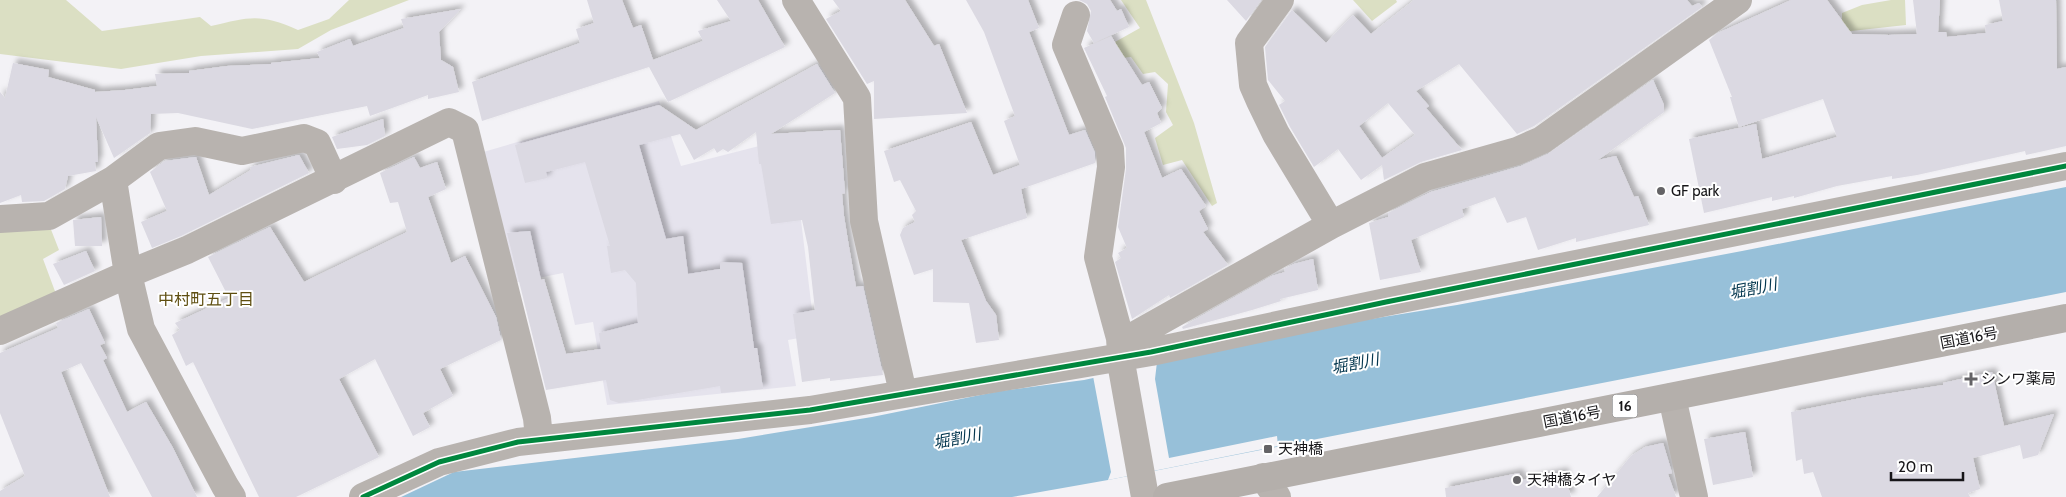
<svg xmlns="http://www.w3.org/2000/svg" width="2066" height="497" viewBox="0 0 2066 497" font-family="Cabin,'Noto Sans JP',sans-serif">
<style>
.built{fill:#e5e3ed}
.green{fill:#dbdfc3}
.water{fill:#97c0d9}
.pier{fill:#f3f2f6}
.building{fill:#dbd9e2;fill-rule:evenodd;filter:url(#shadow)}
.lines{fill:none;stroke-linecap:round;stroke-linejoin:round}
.minor{stroke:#b8b3af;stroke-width:28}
.highway{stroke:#b4afab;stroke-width:28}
.cycleway-casing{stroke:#fff;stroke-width:8}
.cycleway{stroke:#00873e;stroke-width:5}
.poi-dot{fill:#646366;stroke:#fff;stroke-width:2}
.labels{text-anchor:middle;stroke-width:4;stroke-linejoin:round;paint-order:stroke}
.shield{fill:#fff;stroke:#5d5c5e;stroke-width:1}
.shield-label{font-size:14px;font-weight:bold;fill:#171619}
.poi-label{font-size:15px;fill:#171619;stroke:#fff;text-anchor:start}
.street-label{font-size:15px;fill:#171619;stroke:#fff}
.water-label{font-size:16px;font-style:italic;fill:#03364e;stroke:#fff}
.neighbourhood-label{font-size:16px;fill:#5f4f11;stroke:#fff}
</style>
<defs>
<filter id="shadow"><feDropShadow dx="4.5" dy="-4.5" stdDeviation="2.5" flood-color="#0004"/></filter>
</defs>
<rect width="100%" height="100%" fill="#f3f2f6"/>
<path class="built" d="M659,101L681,166L791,138L815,335L788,340L796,386L607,405L593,322L575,325L563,273L513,283L480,153Z"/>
<path class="green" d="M0,0H66L102,31L200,17L211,26C250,17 260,13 298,30L329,19L349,0H409L331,30L298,49L201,56L121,69L0,54Z
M1121,0H1146L1194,123L1217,203L1212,206L1182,160L1163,165L1155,138L1173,125L1166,112L1168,84L1155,72L1143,74L1131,57L1120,58L1115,42L1140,28Z
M1353,0H1396L1397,2L1372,21Z
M1891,0H1905L1906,25L1842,32V13L1862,5Z
M50,227L59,250L43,259L56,294L0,321V230Z"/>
<path class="water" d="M2066,187V292L1108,480L1012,497H401L454,472L738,439L872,417L1000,391L1084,380L1340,324L1457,305L1742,251Z"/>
<path class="pier" d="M1157,362L1155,379L1169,458L1277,436L1278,446L1108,480L1111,472L1093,376Z"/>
<path class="building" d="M587,0H622L633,28L641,25L653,60L703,41L698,31L731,21L717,0H758L785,47L668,102L649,67L482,121L472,82L580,43L576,29L594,23Z
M833,0H905L934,46L939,44L967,113L874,119V81L867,84L826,19L841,11Z
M966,0H1028L1039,28L1029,32L1069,135L1085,130L1095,153V163L1021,189L1027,218L961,240L986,301L996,315L999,340L976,343L969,303L933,302V269L914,275L900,235L903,228L915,222L912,215L916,211L900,180L894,182L884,151L971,122L993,175L1020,165L1004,121L1015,116L984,32Z
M1079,0H1110L1117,11L1121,9L1129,27L1094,43L1087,31L1091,11L1087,4Z
M1227,0H1261L1246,21Z
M1414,0H1687L1692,6L1699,3L1702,7L1534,126L1517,134L1459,64L1416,91L1429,106L1426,108L1462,150L1421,162L1384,180L1382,165L1361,180L1338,149L1314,167L1290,127L1279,105L1285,101L1268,80L1265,47L1292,10L1326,43L1353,15L1371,34ZM1388,103L1415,135L1382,158L1359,126Z
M1791,0H1827L1852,34L1889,35L1917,34L1913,0H1940L1938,32H1946L1947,37L1986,33L1985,25L2003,21L1999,0H2056L2057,69L2066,67V146L2026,155L2025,151L1917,175L1892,179V176L1837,186L1794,198V196L1772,201V197L1704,213L1689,139L1756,124L1762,159L1837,137L1823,99L1739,127L1730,97H1732L1709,40L1718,33Z
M461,9L439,32L441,60L453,67L459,92L428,99V95L370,116L367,106L252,129L178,113L151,114L150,133L114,158L96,117L98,162H95L96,171L68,176L65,189L44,201L22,202L21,195L0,203V92L5,98L13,63L49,70L48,77L95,90V92L125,90L157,86L155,74L189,73V71L227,66L271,64V63L320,58L317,52L350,39L353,46L404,28L401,19Z
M1111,36L1142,85L1149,82L1162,108L1157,113L1161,123L1144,132L1162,178L1181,169L1206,206L1199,211L1208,229L1203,232L1228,265L1170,298L1169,295L1132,319L1115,262L1121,258L1118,253L1127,248L1118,227L1126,169V148L1105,97L1107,96L1084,48Z
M817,64L835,93L771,134L840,130L845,193L842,194L844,216L848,241L856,287L863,286L883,375L830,381V378L802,382L793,314L815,310L808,247L802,220L771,224L761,164H759L756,132L728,152L723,149L717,153L714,148L694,160L680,134L639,145L666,239L683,236L688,274L720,269V262L742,263L754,348H757L763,389L721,393L720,386L619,403L610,400L606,380L546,390L507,233L530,231L541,280L544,279L566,354L601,349L599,333L638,323L636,283L625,270L611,273L607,246H610L585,162L546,172L547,178L525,183L515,145L659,105L696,130Z
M1653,80L1664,105V112L1598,160L1616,156L1634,197L1638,196L1649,225L1576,242V238L1538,250L1526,217L1507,223L1495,197L1462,209L1464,217L1411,240L1421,272L1380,280L1369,223L1388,217V213L1431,192L1521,166L1548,154Z
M383,119L385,136L367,145L337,149L332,137Z
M299,155L309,173L181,236L152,248L141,222L167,211L150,172L165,161L196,157L209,195L251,170L250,167Z
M414,157L420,168L437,162L446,189L428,197L451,263L465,256L496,317L501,340L440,369L453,396L423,413L430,427L413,436L375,359L339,379L379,457L296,497H259L193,362L186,366L172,335L180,330L175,323L229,298L208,257L270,227L304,282L407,232L398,202L390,203L380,173Z
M101,217L102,246H75L73,220Z
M86,251L95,271L64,285L53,264Z
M1313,259L1318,290L1280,299L1281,301L1252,310L1183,329L1182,327L1272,276L1285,272L1284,269L1294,264Z
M89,309L105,343L100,345L107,358L103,360L127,412L146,402L173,448L197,497H152L81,363L61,372L110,497H0V491L25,476L0,413V353L58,328L56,323Z
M1992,372L2004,426L2054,414L2038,455L2023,459L2020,445L1973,458L1980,489L1968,493L1970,497H1822L1813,472L1804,474L1802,459L1796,461L1791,412L1866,397L1943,385V383Z
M1745,432L1753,477L1713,485L1704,439Z
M1663,443L1672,473L1668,474L1676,497H1597L1631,456L1645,447Z
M1564,472L1571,497H1446L1445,488L1519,473L1521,480Z"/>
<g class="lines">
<path class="minor" d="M796,0L857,98L864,221L903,393
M1280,0L1249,43L1253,85L1260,101L1276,134L1331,225
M1076,15L1066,45L1110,149L1111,167L1098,257L1120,338L1122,368L1145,497
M113,180L128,274L141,329L225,486L232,497
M0,219L49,216L113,180L159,146L195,141L242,151L304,138L317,143L334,180
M0,331L128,274L187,250L449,122L465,130L537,418L539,438
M1122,356L1130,338L1331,225L1425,177L1517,151L1542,140L1738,0
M1672,397L1694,497
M1263,477L1277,497
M363,497L439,462L518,442L810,410L1151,352L1386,302L2066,166"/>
<path class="highway" d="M1167,497L2066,318"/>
<defs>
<path id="cycleway" d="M363,497L439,462L518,442L810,410L1151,352L1386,302L2066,166"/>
</defs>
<use href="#cycleway" class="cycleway-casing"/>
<use href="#cycleway" class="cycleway"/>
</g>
<g class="poi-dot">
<circle cx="1661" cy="191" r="5"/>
<path d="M1968.5 371.5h5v5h5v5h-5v5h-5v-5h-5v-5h5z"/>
<rect x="1263" y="444" width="10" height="10" rx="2.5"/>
<circle cx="1517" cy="480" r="5"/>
</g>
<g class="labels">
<rect class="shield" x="1612.5" y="394.5" width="25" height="23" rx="4"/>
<g class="shield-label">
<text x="1625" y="411">16</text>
</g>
<g class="poi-label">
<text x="1671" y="196">GF park</text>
<text x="1981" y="384">シンワ薬局</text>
<text x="1278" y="454">天神橋</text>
<text x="1527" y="485">天神橋タイヤ</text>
</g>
<g class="street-label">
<text transform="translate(1969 338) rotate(-11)" y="5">国道16号</text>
<text transform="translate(1572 417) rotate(-11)" y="5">国道16号</text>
</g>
<g class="water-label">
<text transform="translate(1753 288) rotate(-11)" y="6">堀割川</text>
<text transform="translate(1355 363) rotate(-11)" y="6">堀割川</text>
<text transform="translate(957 438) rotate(-11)" y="6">堀割川</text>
</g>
<g class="neighbourhood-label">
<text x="206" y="305">中村町五丁目</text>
</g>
</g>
<path d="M1891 472v8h72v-8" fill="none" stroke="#171619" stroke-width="2.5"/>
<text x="1898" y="472" font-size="15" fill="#171619" stroke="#ffffff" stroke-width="4" paint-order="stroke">20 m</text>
</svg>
